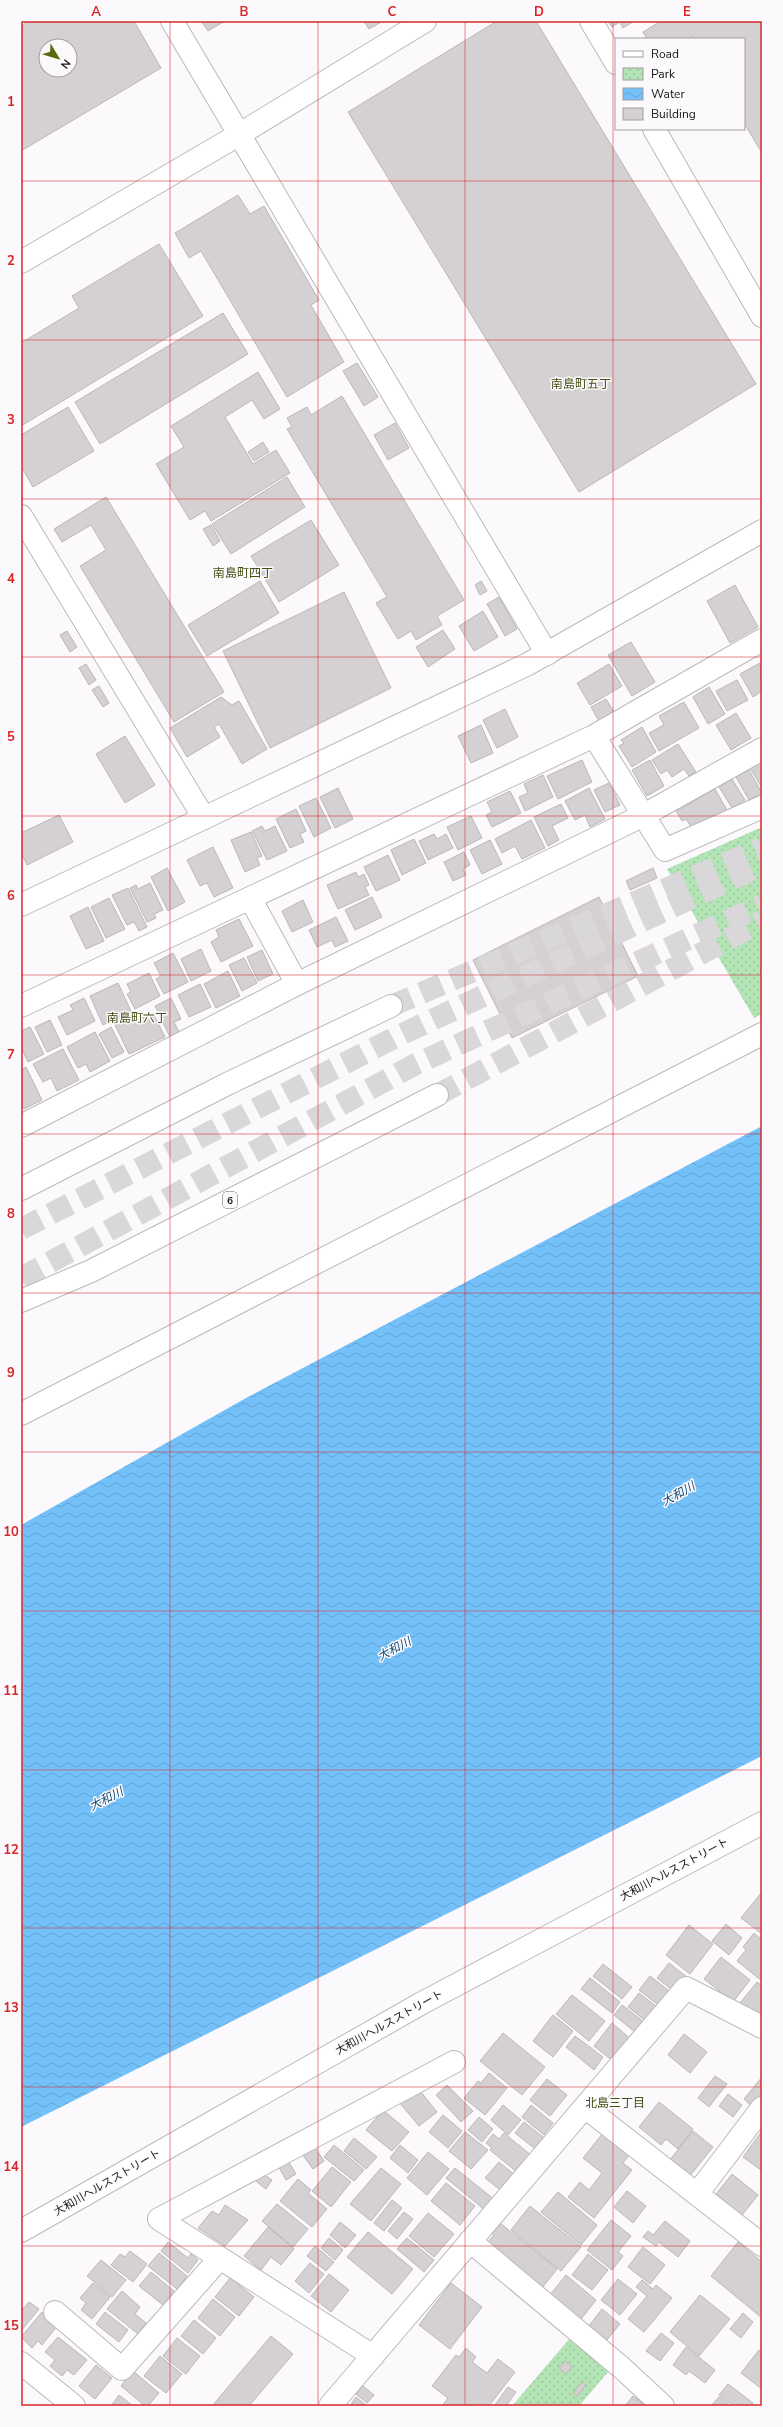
<svg xmlns="http://www.w3.org/2000/svg" width="783" height="2427" viewBox="0 0 783 2427" font-family="'Nunito Sans','Noto Sans JP',sans-serif">
<style>
.park{fill:url(#park-dots)}
.water{fill:url(#water-waves)}
.building{fill:#d5d1d2;stroke:#bbb7b8;fill-rule:evenodd}
.lines{fill:none;stroke-linecap:round;stroke-linejoin:round}
.highway-tunnel{stroke:#dad7da;stroke-width:22;stroke-dasharray:22 11;stroke-linecap:butt}
.street-casing{stroke:#bbb9bb;stroke-width:24}
.secondary-casing{stroke:#bbb9bb;stroke-width:24}
.highway-casing{stroke:#bbb9bb;stroke-width:24}
.street{stroke:#fff;stroke-width:22}
.secondary{stroke:#fff;stroke-width:22}
.highway{stroke:#fff;stroke-width:22}
.grid{fill:none;stroke:#d62828;stroke-width:1;stroke-opacity:0.55}
.labels{text-anchor:middle;stroke-width:3;stroke-linejoin:round;paint-order:stroke}
.shield{fill:#fcf9fc;stroke:#5c5a5c;stroke-width:1}
.shield-label{font-size:10px;font-weight:bold;fill:#171617}
.street-label{font-size:11px;fill:#171617;stroke:#fcf9fc}
.neighbourhood-label{font-size:12px;fill:#454f16;stroke:#fcf9fc}
.water-label{font-size:12px;font-style:italic;fill:#154f74;stroke:#fcf9fc}
.neatline{fill:none;stroke:#d62828;stroke-width:1.5}
.grid-label{font-size:13px;text-anchor:middle;font-weight:bold;fill:#d62828}
</style>
<defs>
<pattern id="park-dots" width="8" height="8" patternUnits="userSpaceOnUse"><rect width="8" height="8" fill="#b2e4b6"/><path d="M2 2h.1M6 6h.1" fill="none" stroke="#98c39c" stroke-width="1.8" stroke-linecap="round"/></pattern>
<pattern id="water-waves" width="16" height="10" patternUnits="userSpaceOnUse"><rect width="16" height="10" fill="#74c1fa"/><path d="M0 5q4-4 8 0t8 0" fill="none" stroke="#64a5d6"/></pattern>
</defs>
<rect width="100%" height="100%" fill="#fcf9fc"/>
<path class="park" d="M762,827V1014L754,1018L667,869Z
M570,2338L608,2372L579,2406H512Z"/>
<path class="water" d="M762,1126V1756L21,2127V1525L246,1398Z"/>
<path class="building" d="M29,21H134L161,68L21,151V26ZM46,46H70V70H46Z
M201,21H225L208,31Z
M364,21H383L369,29Z
M497,21H536L756,384L579,492L348,112Z
M608,21H634L623,28L620,22L612,27Z
M661,21H762V153L744,123V39H694L692,36L688,39H647L643,32Z
M238,195L250,214L264,206L319,300L311,305L344,362L287,397L201,251L189,258L175,233Z
M159,244L203,316L21,426V343L79,308L72,296Z
M223,313L248,354L100,444L75,402Z
M357,363L378,397L364,406L343,371Z
M258,372L280,409L264,419L252,400L225,417L253,464L276,450L290,473L211,521L205,511L190,520L156,464L184,447L171,426Z
M342,396L464,600L437,616L442,625L416,640L411,631L398,639L376,603L387,597L287,429L292,427L287,418L307,407L311,415Z
M68,407L94,451L33,487L21,466V435Z
M395,423L409,448L388,460L374,435Z
M263,442L269,452L254,461L248,452Z
M287,477L305,507L231,554L212,524Z
M106,497L224,692L174,722L80,566L106,550L91,525L62,542L54,529Z
M311,520L339,565L279,602L251,556Z
M211,525L220,541L213,546L203,529Z
M260,581L279,613L207,656L188,625Z
M481,581L487,591L480,595L475,585Z
M735,585L758,627L730,643L707,601Z
M344,592L391,688L270,748L223,651Z
M499,597L517,629L505,636L487,604Z
M483,611L498,637L474,651L459,626Z
M443,630L455,649L428,667L416,647Z
M67,631L77,647L70,652L60,635Z
M631,642L655,682L632,696L608,655Z
M760,663L762,691L753,697L740,674Z
M86,664L96,680L89,685L79,668Z
M609,664L622,686L590,705L577,683Z
M737,680L748,700L727,711L716,691Z
M99,686L109,703L103,707L92,690Z
M709,687L725,714L708,724L693,697Z
M221,697L232,705L239,701L267,749L242,764L219,724L214,727L220,737L187,757L170,728Z
M606,699L614,712L599,721L591,707Z
M684,702L699,728L659,751L649,733L664,725L659,716Z
M505,709L518,737L497,748L483,720Z
M736,713L751,738L731,750L716,725Z
M481,725L493,753L471,763L458,736Z
M642,727L656,752L632,767L619,746L624,743L621,740Z
M125,736L155,785L125,803L96,754Z
M678,744L696,772L689,776L684,769L672,777L667,770L661,774L652,760Z
M582,760L592,782L558,799L547,776Z
M650,760L664,786L647,796L632,770Z
M762,761V788L750,768Z
M749,770L762,793L749,800L736,777Z
M543,775L553,797L525,811L519,797L528,793L524,784Z
M732,779L745,800L732,808L719,787Z
M609,783L620,805L605,812L594,790Z
M338,788L353,819L335,828L320,797Z
M589,788L605,819L590,827L585,815L575,820L565,801Z
M715,789L727,810L693,830L686,819L682,821L676,811Z
M510,791L521,813L492,827L486,815L492,812L487,802Z
M316,798L331,828L314,837L299,806Z
M561,804L568,818L552,826L559,840L548,846L534,817Z
M296,809L306,831L300,834L304,842L290,848L276,819Z
M59,815L73,842L27,865L21,852V833Z
M471,816L482,838L458,850L447,827Z
M531,820L545,848L522,859L515,846L502,853L495,839Z
M262,826L265,831L275,826L287,851L267,860L252,831Z
M251,832L262,856L257,858L260,865L245,872L231,840Z
M434,834L437,839L446,834L453,848L428,860L419,841Z
M414,839L426,863L402,875L391,850Z
M490,840L502,864L482,874L470,850Z
M213,847L233,888L214,897L207,883L200,886L187,860Z
M464,852L470,865L463,869L466,875L453,881L444,862Z
M388,855L400,880L376,891L364,867Z
M167,868L185,902L168,911L151,877Z
M653,868L657,878L630,890L626,881Z
M356,872L358,877L364,874L369,885L365,887L369,895L338,909L327,885Z
M150,883L163,910L154,914L156,918L147,922L130,888L136,885L138,889Z
M128,888L147,927L139,931L134,922L127,925L112,895Z
M372,897L382,917L355,930L345,910Z
M599,897L638,976L512,1038L473,960Z
M109,898L125,929L106,938L91,907Z
M303,900L313,922L292,932L282,911Z
M88,907L104,941L86,949L70,916Z
M336,917L348,941L335,947L332,940L317,947L309,930Z
M239,919L253,946L221,962L211,942L219,937L216,930Z
M201,949L211,971L191,981L181,959Z
M262,950L273,974L258,981L247,957Z
M173,953L188,982L164,994L156,979L161,976L154,963Z
M244,958L257,983L242,991L229,965Z
M228,971L240,996L216,1008L204,984Z
M149,973L160,996L135,1009L127,994L131,992L127,984Z
M118,983L131,1011L103,1025L90,996Z
M200,984L211,1007L189,1017L178,995Z
M84,998L95,1021L67,1035L58,1017L73,1010L70,1005Z
M171,998L181,1019L174,1022L179,1032L170,1037L155,1006Z
M153,1013L165,1037L129,1054L115,1025L127,1019L130,1023Z
M50,1020L62,1045L47,1052L35,1027Z
M30,1027L44,1054L28,1062L21,1047V1031Z
M111,1027L124,1052L112,1058L99,1034Z
M95,1032L110,1061L90,1072L86,1064L78,1068L67,1047Z
M63,1049L79,1080L57,1091L51,1078L43,1082L33,1064Z
M26,1067L42,1100L24,1109L21,1103V1070Z
M762,1892V1934L741,1918Z
M726,1924L742,1938L729,1955L712,1941Z
M689,1925L713,1944L690,1974L666,1955Z
M754,1933L762,1940V1981L737,1961L746,1950L743,1947Z
M721,1957L750,1980L733,2002L704,1979Z
M669,1963L687,1977L675,1992L657,1978Z
M603,1964L632,1987L622,1999L593,1976Z
M650,1976L673,1994L662,2008L639,1990Z
M590,1978L620,2002L612,2013L581,1989Z
M757,1982L762,1986V2014L759,2018L740,2003Z
M639,1993L657,2007L646,2021L628,2007Z
M572,1995L605,2021L589,2041L556,2014Z
M622,2005L644,2022L635,2032L614,2015Z
M553,2015L573,2031L553,2057L533,2041Z
M612,2023L632,2040L614,2062L594,2046Z
M503,2033L545,2067L522,2095L480,2061Z
M684,2034L707,2052L690,2073L668,2055Z
M575,2036L603,2057L594,2070L566,2047Z
M489,2073L507,2088L485,2115L464,2098L478,2081L481,2083Z
M715,2076L727,2084L709,2107L698,2098Z
M762,2077V2098L754,2108L744,2099Z
M547,2079L567,2095L550,2116L530,2100Z
M447,2085L473,2111L461,2122L436,2095Z
M417,2087L437,2112L419,2126L399,2102Z
M728,2094L742,2105L733,2117L719,2106Z
M659,2102L693,2129L678,2149L666,2139L661,2145L639,2127Z
M503,2105L521,2120L508,2135L491,2120Z
M531,2105L553,2123L544,2135L522,2117Z
M383,2110L409,2132L392,2151L366,2130Z
M443,2115L462,2131L448,2148L429,2132Z
M479,2117L493,2129L482,2142L468,2130Z
M524,2122L548,2141L539,2152L515,2133Z
M693,2131L713,2147L689,2177L669,2161Z
M762,2131V2171L743,2157Z
M465,2132L488,2150L471,2169L449,2151Z
M504,2133L532,2156L518,2173L490,2150L492,2148L486,2143L493,2134L499,2139Z
M603,2133L630,2154L623,2163L632,2170L594,2218L568,2197L580,2182L589,2190L602,2173L583,2158Z
M354,2138L377,2157L366,2169L344,2151Z
M334,2145L364,2170L354,2181L324,2157Z
M400,2145L418,2160L408,2173L390,2158Z
M314,2146L324,2161L313,2169L302,2154Z
M428,2152L449,2169L427,2195L407,2178Z
M287,2159L296,2174L286,2180L277,2164Z
M499,2162L516,2176L503,2192L485,2178Z
M332,2167L351,2182L331,2207L312,2191Z
M381,2168L401,2184L371,2221L350,2204Z
M455,2168L495,2200L486,2211L446,2178Z
M259,2171L272,2180L266,2189L253,2179Z
M732,2174L758,2195L739,2219L713,2198Z
M298,2179L311,2190L308,2193L327,2209L312,2227L280,2201Z
M446,2183L475,2206L460,2225L431,2201Z
M627,2191L646,2206L633,2223L614,2207Z
M558,2192L597,2225L581,2245L541,2212Z
M392,2200L402,2208L384,2231L374,2223Z
M277,2204L308,2229L293,2247L262,2221Z
M225,2205L248,2220L225,2246L198,2228L212,2211L219,2215Z
M530,2206L581,2247L561,2271L511,2230Z
M404,2212L413,2219L397,2239L388,2231Z
M428,2213L454,2234L434,2257L409,2236Z
M495,2219L557,2269L542,2288L487,2243L494,2235L487,2229Z
M611,2220L631,2236L618,2252L623,2256L612,2270L587,2250Z
M665,2221L690,2241L678,2257L659,2242L656,2246L643,2237L648,2231L653,2235Z
M340,2222L356,2235L345,2248L330,2235Z
M268,2227L294,2249L281,2265L271,2257L261,2270L244,2256Z
M368,2232L413,2269L392,2294L347,2257Z
M329,2238L343,2250L335,2260L321,2248Z
M407,2238L434,2260L424,2272L397,2249Z
M168,2242L188,2258L191,2254L198,2260L188,2273L161,2251Z
M738,2242L762,2262V2318L711,2276Z
M315,2246L334,2262L326,2271L307,2256Z
M643,2247L665,2265L650,2284L628,2267Z
M130,2251L147,2264L133,2282L111,2265L120,2254L125,2257Z
M159,2253L187,2276L177,2289L148,2266Z
M588,2254L608,2270L592,2290L572,2275Z
M101,2260L126,2280L112,2297L87,2276Z
M310,2263L324,2274L309,2293L295,2281Z
M151,2272L174,2291L163,2305L139,2286Z
M329,2274L349,2290L331,2312L311,2296Z
M566,2275L596,2300L581,2319L550,2295Z
M230,2278L254,2297L239,2316L215,2297Z
M618,2279L637,2294L620,2315L601,2300Z
M642,2280L653,2289L656,2285L672,2298L644,2332L628,2319L647,2296L636,2287Z
M93,2283L110,2297L92,2319L81,2310L86,2303L80,2298Z
M451,2283L482,2307L450,2349L419,2325Z
M122,2291L140,2307L135,2314L146,2323L138,2334L107,2309Z
M700,2295L730,2319L699,2356L670,2332Z
M213,2299L235,2317L220,2336L198,2318Z
M29,2302L39,2309L21,2331V2307L23,2309Z
M602,2309L620,2324L606,2341L588,2327Z
M42,2312L58,2325L42,2345L38,2341L32,2348L21,2337Z
M105,2312L128,2330L119,2342L96,2324Z
M743,2313L753,2322L741,2338L730,2329Z
M194,2320L216,2338L203,2354L181,2336Z
M661,2333L674,2343L660,2361L646,2351Z
M271,2336L293,2354L249,2406H212Z
M58,2337L87,2360L74,2375L67,2370L62,2376L50,2366L55,2360L45,2352Z
M177,2338L200,2356L186,2374L163,2356Z
M686,2347L715,2370L705,2383L689,2371L686,2375L673,2365Z
M466,2348L476,2357L472,2362L487,2373L498,2359L515,2372L489,2406H442L448,2398L432,2386L456,2355L459,2357Z
M759,2350L762,2352V2389L741,2373Z
M160,2356L182,2374L166,2393L144,2376Z
M565,2361L572,2367L566,2374L559,2368Z
M96,2365L112,2378L95,2399L79,2386Z
M133,2371L159,2393L148,2406H145L121,2386Z
M582,2382L586,2385L577,2396L573,2393Z
M728,2384L753,2403L751,2406H733L719,2395Z
M363,2386L374,2395L367,2403L356,2394Z
M508,2387L516,2392L506,2406H494Z
M119,2395L133,2406H111Z
M633,2396L646,2406H625Z
M356,2397L367,2406H350Z
M719,2397L728,2404L726,2406H711Z"/>
<g class="lines">
<path class="highway-tunnel" d="M391,1006L762,848
M437,1095L762,921
M21,1229L400,1035L762,865
M21,1278L416,1064L762,905"/>
<defs>
<path id="street" d="M172,21L547,654
M591,21L616,63
M654,129L762,316
M21,262L240,134L425,21
M21,516L204,818
M594,736L665,850L762,807
M250,898L297,984
M21,1006L594,736L762,640
M21,1126L297,984L644,815L762,749
M21,1414L762,1034
M585,2107L762,2245
M697,2194L762,2108
M21,2231L422,2003L762,1823
M470,2241L622,2368L663,2406
M55,2312L122,2369L220,2258
M373,2356L159,2219L454,2062
M21,2363L74,2406
M330,2406L686,1988L762,2027"/>
<path id="secondary" d="M21,905L528,664L762,531"/>
<path id="highway" d="M21,1189L229,1083L391,1006
M21,1301L91,1271L437,1095"/>
</defs>
<use href="#street" class="street-casing"/>
<use href="#secondary" class="secondary-casing"/>
<use href="#highway" class="highway-casing"/>
<use href="#street" class="street"/>
<use href="#secondary" class="secondary"/>
<use href="#highway" class="highway"/>
</g>
<path class="grid" d="M170,21V2406M318,21V2406M465,21V2406M613,21V2406M21,181H762M21,340H762M21,499H762M21,657H762M21,816H762M21,975H762M21,1134H762M21,1293H762M21,1452H762M21,1611H762M21,1770H762M21,1928H762M21,2087H762M21,2246H762"/>
<g class="labels">
<rect class="shield" x="223" y="1192" width="14" height="16" rx="3"/>
<g class="shield-label">
<text x="230" y="1204">6</text>
</g>
<g class="street-label">
<text transform="translate(674 1869) rotate(-28)" y="4">大和川ヘルスストリート</text>
<text transform="translate(389 2022) rotate(-29)" y="4">大和川ヘルスストリート</text>
<text transform="translate(107 2182) rotate(-30)" y="4">大和川ヘルスストリート</text>
</g>
<g class="neighbourhood-label">
<text x="581" y="388">南島町五丁</text>
<text x="243" y="577">南島町四丁</text>
<text x="137" y="1022">南島町六丁</text>
<text x="615" y="2107">北島三丁目</text>
</g>
<g class="water-label">
<text transform="translate(678 1494) rotate(-29)" y="4">大和川</text>
<text transform="translate(394 1649) rotate(-28)" y="4">大和川</text>
<text transform="translate(106 1799) rotate(-27)" y="4">大和川</text>
</g>
</g>
<rect width="783" height="2427" fill="none" stroke="#fcf9fc" stroke-width="44"/>
<rect x="615" y="38" width="130" height="92" fill="#fcf9fc" stroke="#a09ea0"/>
<rect x="623" y="51" width="20" height="6" fill="#ffffff" stroke="#a09ea0"/>
<text x="651" y="58" font-size="12" fill="#171617">Road</text>
<rect x="623" y="68" width="20" height="12" fill="url(#park-dots)" stroke="#a09ea0"/>
<text x="651" y="78" font-size="12" fill="#171617">Park</text>
<rect x="623" y="88" width="20" height="12" fill="url(#water-waves)" stroke="#a09ea0"/>
<text x="651" y="98" font-size="12" fill="#171617">Water</text>
<rect x="623" y="108" width="20" height="12" fill="#d5d1d2" stroke="#a09ea0"/>
<text x="651" y="118" font-size="12" fill="#171617">Building</text>
<g transform="translate(58 58) rotate(128)"><circle r="19" fill="#fcf9fc" stroke="#a09ea0"/>
<path d="M0-3L7 15L0 10L-7 15Z" fill="#5b680e"/>
<text y="-6" font-size="11" font-weight="bold" text-anchor="middle" fill="#171617">N</text>
</g>
<rect x="22" y="22" width="739" height="2383" class="neatline"/>
<g class="grid-label">
<text x="96" y="16">A</text>
<text x="244" y="16">B</text>
<text x="392" y="16">C</text>
<text x="539" y="16">D</text>
<text x="687" y="16">E</text>
<text x="11" y="106">1</text>
<text x="11" y="265">2</text>
<text x="11" y="424">3</text>
<text x="11" y="583">4</text>
<text x="11" y="741">5</text>
<text x="11" y="900">6</text>
<text x="11" y="1059">7</text>
<text x="11" y="1218">8</text>
<text x="11" y="1377">9</text>
<text x="11" y="1536">10</text>
<text x="11" y="1695">11</text>
<text x="11" y="1854">12</text>
<text x="11" y="2012">13</text>
<text x="11" y="2171">14</text>
<text x="11" y="2330">15</text>
</g>
</svg>
